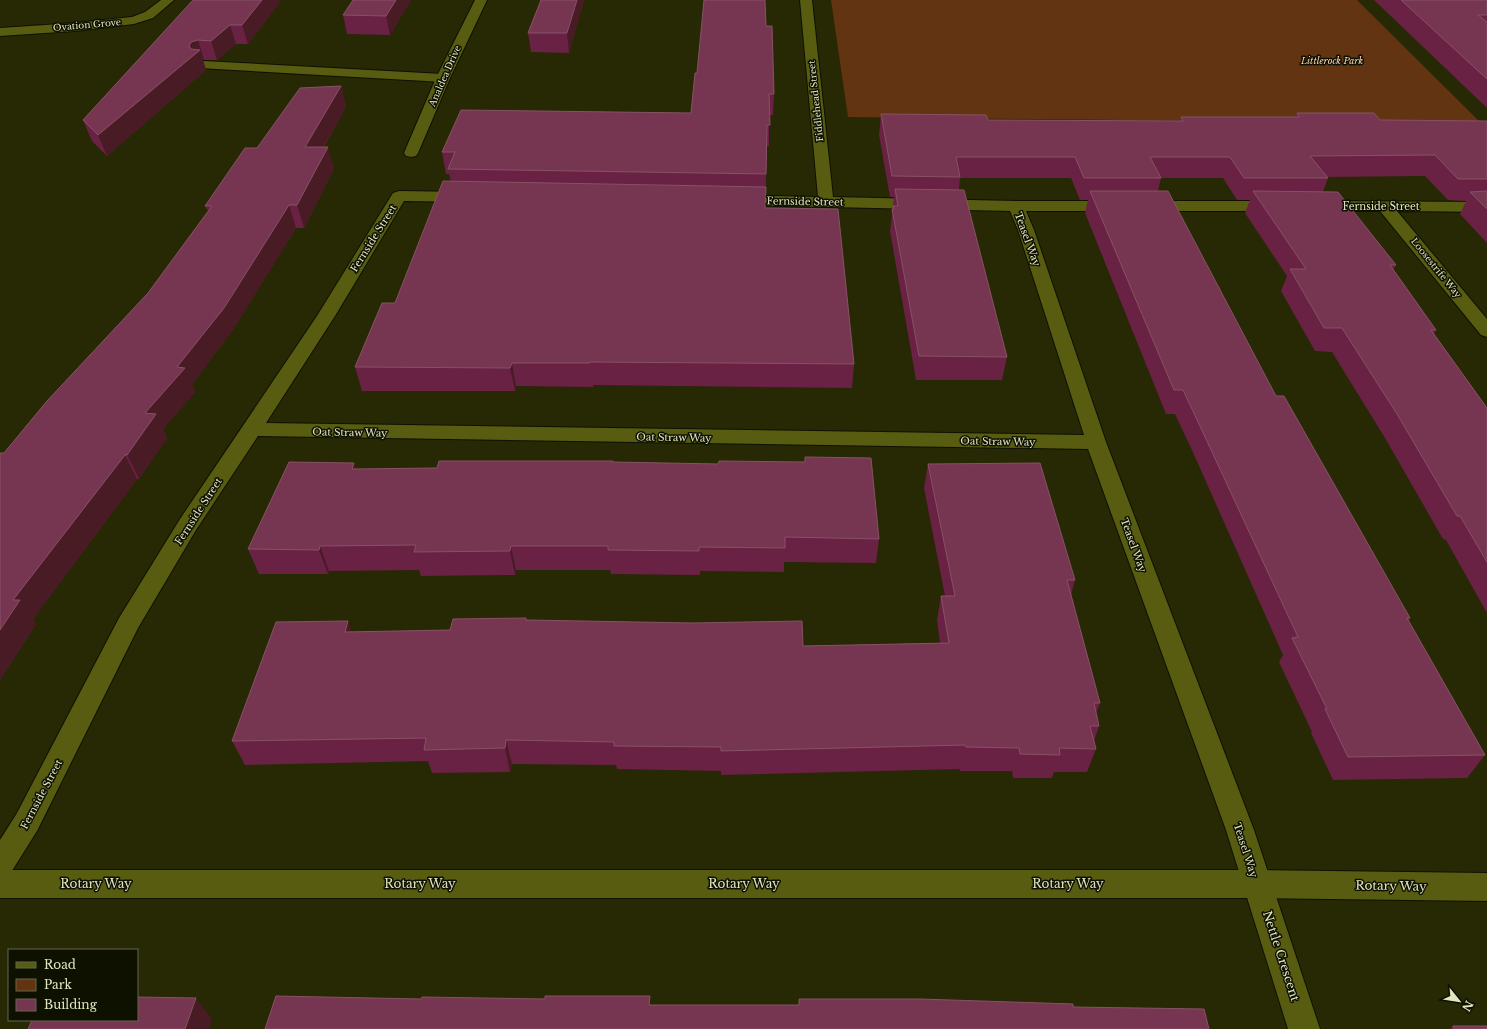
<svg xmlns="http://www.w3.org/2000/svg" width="1487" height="1029" viewBox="0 0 1487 1029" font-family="'Libre Baskerville',serif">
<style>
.green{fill:#633411}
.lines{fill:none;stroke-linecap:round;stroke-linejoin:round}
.service-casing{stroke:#0f1100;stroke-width:2}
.minor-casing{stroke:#0f1100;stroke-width:2}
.tertiary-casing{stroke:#0f1100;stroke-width:2}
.service{fill:#575c10;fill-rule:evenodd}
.minor{fill:#575c10;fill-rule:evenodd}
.tertiary{fill:#575c10;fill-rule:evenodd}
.wall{fill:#692144}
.shaded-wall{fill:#491b25}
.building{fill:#763652;stroke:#875264}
.labels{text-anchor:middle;stroke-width:3;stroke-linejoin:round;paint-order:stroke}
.far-street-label{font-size:9px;fill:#e1e6c2;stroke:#0f1100}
.far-park-label{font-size:9px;font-style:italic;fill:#fcd2b8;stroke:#0f1100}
.street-label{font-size:10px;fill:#e1e6c2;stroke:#0f1100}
.near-street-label{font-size:12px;fill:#e1e6c2;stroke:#0f1100}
</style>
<rect width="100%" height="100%" fill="#262903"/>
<path class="green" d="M831,0H1357L1482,124L848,117Z"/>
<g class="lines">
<defs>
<path id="service" d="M204,61L443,74L448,75L450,78L448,81L443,82L199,68L197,65L199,62Z"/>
<path id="minor" d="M161,0H174L153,18L134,24L75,31L0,36V28L75,23L132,17L145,12Z
M475,0H487L450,78L418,153L416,156L411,157L406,156L404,153L436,78Z
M800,0H812L833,197L1016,201H1278L1284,203L1286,206L1284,209L1278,211H1026L1034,230L1106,442L1254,830L1320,1029H1288L1226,830L1088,449L258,436L196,530L138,628L37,831L10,874L0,878V840L17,813L119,618L180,519L317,316L393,193L399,191L468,192L474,194L476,197L474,200L468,202L404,201L335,316L266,423L1084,435L1018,230L1010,211L736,205L730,203L728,200L730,197L736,195L818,197Z
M1320,201L1487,202V212L1397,211L1487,319V337L1481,335L1380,211H1320L1314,209L1312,206L1314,203Z"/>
<path id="tertiary" d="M0,870H1257L1487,873V901L1257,898H0Z"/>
</defs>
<use href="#service" class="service-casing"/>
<use href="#minor" class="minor-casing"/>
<use href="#tertiary" class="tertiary-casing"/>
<use href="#service" class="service"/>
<use href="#minor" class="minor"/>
<use href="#tertiary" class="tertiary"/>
</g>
<path class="wall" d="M193,0L280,2L248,44H236L217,60H203L206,70L107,156L92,141L83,120Z
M353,0H411L390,35L347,34L343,15Z
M541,0H584L569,53L531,52L528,33Z
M1374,0H1487V108Z
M766,26L774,94L773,115H769V146H767L765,208L854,364L852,388L593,385V387L516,386L515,391H362L355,367L395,303L451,182L449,174H446L442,152L691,113L697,73Z
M341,86L346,107L324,147L334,168L304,228H296L232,331L192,384L195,392L163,429L167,438L139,479H137L33,619L36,624L0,680V453H4L148,293L208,211L205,206L257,148Z
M1297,113L1380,120L1487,121V243L1460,214L1466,201L1448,200L1425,176L1327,177L1328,178L1323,192L1396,265L1393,270L1436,330L1434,334L1487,408V613L1446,540L1443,539L1385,438L1332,352L1315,351L1281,291L1287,276L1245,213L1250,200H1237L1223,178H1161L1158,191L1276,396L1410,618L1408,621L1485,755L1467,778L1333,780L1311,733L1312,732L1279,662L1283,655L1191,448L1175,414H1166L1085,213L1088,200H1080L1071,178H960L959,190L1007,357L1002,380H916L890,231L894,197H890L879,135L881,114L988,120L1180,121L1181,117H1295Z
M614,462L879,539L876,563L784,562V572L700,571V575L611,574L610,570H516L515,575L421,576L419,570L329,571L328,574H259L248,549L356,469L437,468Z
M928,464L1075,580L1071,595L1100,703L1096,713L1099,726L1094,741L1096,749L1087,772H1054L1052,778H1013L1012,771H960V769L721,775V771L617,769L616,765L512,764L510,772L432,773L428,761L245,765L232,741L352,632L450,630L526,620L803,646L940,643L937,620L941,596H945L924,488Z
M1453,1026L1487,1029H1450Z"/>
<path class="shaded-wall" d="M262,0H279L280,2L248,44L242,25Z
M396,0H411L390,35L386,16Z
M577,0H584L569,53L567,33Z
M230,25L236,44L217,60L211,41Z
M198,40L204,60H203L206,70L107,156L98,135L189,46L191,42Z
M341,86L346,107L311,169L305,147Z
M328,147L334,168L304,228L297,205Z
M289,205L296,228L232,331L192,384L195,392L163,429L167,438L139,479L127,455L145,413Z
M512,363L516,386L515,391L510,368Z
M125,455L137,479L33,619L36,624L0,680V630L13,600Z
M354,463L362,487L352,469Z
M320,546L329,571L328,574L319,550Z
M511,546L516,570L515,575L510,551Z
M348,621L357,646L345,632Z
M506,740L512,764L510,772L505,748Z
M196,998L212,1019L209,1029H185Z"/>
<path class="building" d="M193,0H262L242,25H230L211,41L198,40L191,42L189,46L191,49L200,50L98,135L83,120Z
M353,0H396L386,16L343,15Z
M541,0H577L567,33H528Z
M704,0H765L766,26H772L774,94H769L770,125H767L766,174L448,169L455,152H442L461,110L691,113L695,73H697Z
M1401,0H1487V15H1478L1487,22V79Z
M341,86L305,147H328L297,205H289L224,308L177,367L185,368L145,413L156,414L127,455H125L13,600H20L0,630V453H4L47,401L148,293L212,206H205L245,148H257L300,88Z
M1297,113H1374L1380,120L1487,121V179H1458L1435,155L1310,156L1328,178H1244L1230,157H1150L1161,178H1084L1075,157H956L960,177L892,176L881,114L986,115L988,120L1183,121L1181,117H1299Z
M443,181L766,187L765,208L838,209L854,364L590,362V363H512L510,368L355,367L382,303H395Z
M895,189L964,190L1007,357L919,356L892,209H894L893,206H898Z
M1090,191H1168L1276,396H1284L1410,618H1407L1485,755L1348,757L1325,709H1327L1292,638L1298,637L1199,424L1183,390H1174Z
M1253,191L1338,192L1396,265H1390L1436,330H1431L1487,408V562L1460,516H1457L1397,414L1342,328H1324L1290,269H1306Z
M1487,191V209L1470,192Z
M805,457L871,458L879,539L785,537V548L699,547V551L608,550V546H511L510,551L414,552L416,545L320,546L319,550L248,549L289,462L354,463L352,469L437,468L439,461H613V462L718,464L719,461L805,462Z
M1040,463L1075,580H1067L1100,703H1094L1099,726H1090L1096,749L1059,748L1060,755L1020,754L1019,748L966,747L965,745L721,751V747L614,746V742L506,740L505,748L424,750L426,738L232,741L276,622L348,621L345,632L450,630L453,619L526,618V620L692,623L802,621L803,646L949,643L941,596H955L928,464Z
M276,996L421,999L422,997L545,999V996H650L649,1005H799V999H920L1073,1004V1007L1204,1009L1209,1029H265Z
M137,997L196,998L185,1029H28L32,1020H137Z
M1453,1026H1487V1029H1454Z"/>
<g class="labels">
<g class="far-street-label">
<text transform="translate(87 25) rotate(-5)" y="3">Ovation Grove</text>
<text transform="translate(445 76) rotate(-66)" y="3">Analdea Drive</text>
<text transform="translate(816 101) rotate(-96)" y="3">Fiddlehead Street</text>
<text transform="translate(1436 268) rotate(51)" y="3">Loosestrife Way</text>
</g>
<g class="far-park-label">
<text x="1332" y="64">Littlerock Park</text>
</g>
<g class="street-label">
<text transform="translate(805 201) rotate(1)" y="4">Fernside Street</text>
<text x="1381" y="210">Fernside Street</text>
<text transform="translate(373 238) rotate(-58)" y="4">Fernside Street</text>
<text transform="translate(1028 239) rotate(70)" y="4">Teasel Way</text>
<text transform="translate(350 432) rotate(1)" y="4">Oat Straw Way</text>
<text transform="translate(674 437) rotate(1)" y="4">Oat Straw Way</text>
<text transform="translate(998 441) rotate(1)" y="4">Oat Straw Way</text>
<text transform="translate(198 511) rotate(-57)" y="4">Fernside Street</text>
<text transform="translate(1134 545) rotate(70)" y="4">Teasel Way</text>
<text transform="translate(41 794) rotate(-62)" y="4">Fernside Street</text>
<text transform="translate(1246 850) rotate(72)" y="4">Teasel Way</text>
</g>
<g class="near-street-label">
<text x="96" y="888">Rotary Way</text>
<text x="420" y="888">Rotary Way</text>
<text x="744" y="888">Rotary Way</text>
<text x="1068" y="888">Rotary Way</text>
<text transform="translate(1391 886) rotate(1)" y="4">Rotary Way</text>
<text transform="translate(1281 956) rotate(72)" y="4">Nettle Crescent</text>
</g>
</g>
<rect x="8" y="949" width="130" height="72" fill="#0f1100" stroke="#63664e"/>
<rect x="16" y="962" width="20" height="6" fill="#575c10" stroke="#63664e"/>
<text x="44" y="969" font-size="12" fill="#e1e6c2">Road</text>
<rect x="16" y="979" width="20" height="12" fill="#633411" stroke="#63664e"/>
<text x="44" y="989" font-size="12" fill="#e1e6c2">Park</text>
<rect x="16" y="999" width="20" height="12" fill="#763652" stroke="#63664e"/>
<text x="44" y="1009" font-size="12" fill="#e1e6c2">Building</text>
<g transform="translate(1459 1001) rotate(120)" stroke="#0f1100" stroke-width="3" paint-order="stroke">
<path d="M0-3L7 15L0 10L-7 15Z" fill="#e1e6c2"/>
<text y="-6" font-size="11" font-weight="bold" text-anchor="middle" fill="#e1e6c2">N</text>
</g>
</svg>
